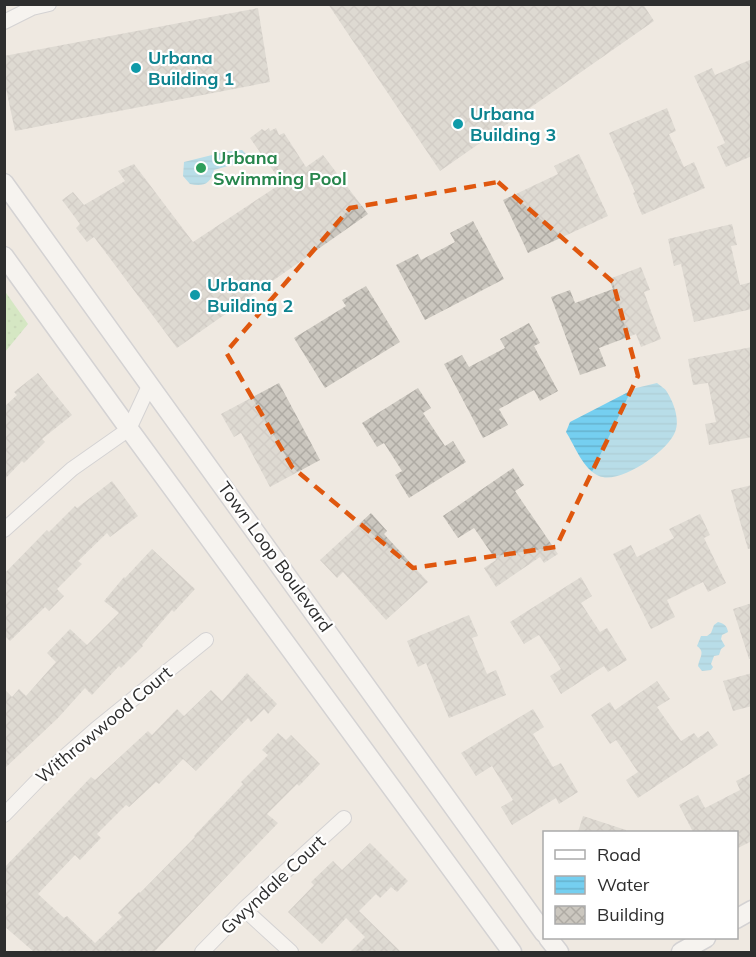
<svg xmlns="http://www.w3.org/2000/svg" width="756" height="957" viewBox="0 0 756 957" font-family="Mulish,sans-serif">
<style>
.park{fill:url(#park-dots)}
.water{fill:url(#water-rules)}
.building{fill:url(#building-cross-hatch)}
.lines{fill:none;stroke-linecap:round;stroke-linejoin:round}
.street-casing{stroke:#b4b7c1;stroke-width:16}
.secondary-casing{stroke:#b4b7c1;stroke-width:21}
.street{stroke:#fff;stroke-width:14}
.secondary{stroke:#fff;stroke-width:18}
.marked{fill:none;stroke:#df570e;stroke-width:4.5;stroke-dasharray:12 8;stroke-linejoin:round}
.culture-dot{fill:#0f9aa8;stroke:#fff;stroke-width:2}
.leisure-dot{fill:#2e9e5b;stroke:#fff;stroke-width:2}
.labels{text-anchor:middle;stroke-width:4.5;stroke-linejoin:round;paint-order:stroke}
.culture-label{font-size:18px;font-weight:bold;fill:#0d838f;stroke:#fff;text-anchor:start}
.leisure-label{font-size:18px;font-weight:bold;fill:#27864d;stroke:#fff;text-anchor:start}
.street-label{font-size:18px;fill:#2e2e2e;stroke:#fff}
</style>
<defs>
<pattern id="park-dots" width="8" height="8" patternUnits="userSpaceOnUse" patternTransform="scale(1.5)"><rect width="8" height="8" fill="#b6e59e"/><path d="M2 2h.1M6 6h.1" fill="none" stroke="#9dc588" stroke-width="1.8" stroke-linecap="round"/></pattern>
<pattern id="water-rules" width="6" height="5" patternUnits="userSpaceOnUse" patternTransform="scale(1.5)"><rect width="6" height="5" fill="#75cff0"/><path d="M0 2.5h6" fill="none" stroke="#66b2ce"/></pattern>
<pattern id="building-cross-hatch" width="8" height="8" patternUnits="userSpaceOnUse" patternTransform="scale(1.5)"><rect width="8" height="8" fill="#cbc7bf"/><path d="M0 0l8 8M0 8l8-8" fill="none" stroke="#afaba4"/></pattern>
</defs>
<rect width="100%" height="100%" fill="#efe9e1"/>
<path class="park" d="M4,290L28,324L5,352H4Z"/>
<path class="water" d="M242,150L247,155L245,161L214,170C211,184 203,187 190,184L183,176L184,162L224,152Z
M657,383C660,386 665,388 667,392C674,403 680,420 675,432C668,451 620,485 599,476C583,469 575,446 566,432L570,422L636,388Z
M718,622C725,624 727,626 728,632L722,635L721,639L725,646L721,649L719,655L714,656L711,664L713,667L711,670L702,671L698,666C699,658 706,652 697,646L701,636H707L711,633L714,625Z"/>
<path class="building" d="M328,4H643L654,21L440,171Z
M258,8L270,82L15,131L4,79V56Z
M752,59V156L726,167L717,147L725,143L694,76L712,68L715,75Z
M667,108L676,131L669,134L684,167L694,162L705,188L642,215L633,193L635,192L609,133Z
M269,128L270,131L276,128L279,135L284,133L306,167L323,155L368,214L177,348L94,237L87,242L76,228L80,224L62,200L73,192L84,205L125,181L118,171L134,164L193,242L282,183L250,138L262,129L265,131Z
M579,154L608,216L528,253L503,200L558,174L554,166Z
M473,221L504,279L425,320L396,265L418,254L421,260L455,242L450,233Z
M732,224L737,245L731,246L740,285L752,282V309L694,322L681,264L674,266L668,239Z
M641,267L650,290L644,292L661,339L641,347L636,334L599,348L606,366L580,375L551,297L570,290L575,303L613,289L609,279Z
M366,286L400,342L325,388L294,338L346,306L342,300Z
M529,323L540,343L534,346L558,391L540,401L534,390L499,409L508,425L483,438L444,364L462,355L469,367L505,348L500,339Z
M752,347V437L709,445L705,424L716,422L708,383L693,385L688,359Z
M38,373L72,415L42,439L45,442L24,463L22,461L4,480V407L17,395L14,392Z
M279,383L320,460L270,487L241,433L234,437L221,414Z
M418,388L431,408L423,413L445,446L453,441L466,462L409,498L395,475L402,471L384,443L377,447L362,423Z
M513,468L524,485L515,491L558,554L544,563L540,557L496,587L484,568L496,560L474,528L458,538L443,516Z
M112,481L138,516L110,537L107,533L78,561L82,564L57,589L64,596L49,611L45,607L10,641L4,635V574L47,530L49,532L75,506L77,508Z
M752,485V549H748L731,490Z
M371,513L387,531L384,534L428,582L386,620L343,572L337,578L320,560Z
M700,514L710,535L704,538L726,583L708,592L703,582L667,600L675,617L651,629L613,554L631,545L637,557L674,538L669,529Z
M152,549L195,589L174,612L172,610L142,645L143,646L121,668L119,666L92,695L85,688L58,718L4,769V689L12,697L19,689L26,696L56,662L47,653L70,629L87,645L119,613L104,601L124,577L125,578Z
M581,577L592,596L581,603L600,632L607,628L627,660L608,672L604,666L561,694L550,676L561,669L539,635L524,644L510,622Z
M752,603V659H749L733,609Z
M469,615L478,636L472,638L487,674L496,670L506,695L449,718L426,663L418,667L407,641Z
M247,673L277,704L268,714L264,709L251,722L248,718L196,771L183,759L159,784L156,782L129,807L126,805L97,834L101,838L80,860L75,855L38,894L64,918L67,916L95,943L122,917L118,913L139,892L140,893L195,837L194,836L243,784L241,782L268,755L262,750L278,733L286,740L291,735L320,764L299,786L297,784L267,814L278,823L154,952H34L4,926V868L91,777L95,780L148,731L152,735L177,709L184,716L211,690L222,701Z
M752,673V706L733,711L723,681Z
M657,681L670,699L657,707L681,741L694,733L698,738L708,731L718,745L638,798L626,780L638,772L616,740L610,744L591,715L610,702L615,710Z
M533,709L544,727L533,734L553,767L561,763L578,792L559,804L556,798L512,825L501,807L513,800L492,766L476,776L461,753Z
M752,773V841L736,849V832H693L679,805L698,795L705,808L740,790L736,781Z
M583,816L626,830V832H578Z
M370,843L408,881L397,892L391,887L380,898L376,894L359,911L401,952H350L365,937L346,918L322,944L288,912L314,885L311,882L333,861L342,870Z"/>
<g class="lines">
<defs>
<path id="street" d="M4,22L32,8L49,4
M4,530L72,469L129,429L150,384
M4,815L38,780L96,729L206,640
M244,909L291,952
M202,952L244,909L344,818"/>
<path id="secondary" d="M4,183L544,933
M4,256L129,429L512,952
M736,919L752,910
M548,938L559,952
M681,952L706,938"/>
</defs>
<use href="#street" class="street-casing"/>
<use href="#secondary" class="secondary-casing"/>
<use href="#street" class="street"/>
<use href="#secondary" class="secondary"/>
</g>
<path d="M0 0H756V957H0ZM498,182L613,282L638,376L556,547L413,568L292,467L226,352L350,208Z" fill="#efe9e1" fill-opacity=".55" fill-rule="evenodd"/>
<path class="marked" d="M498,182L613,282L638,376L556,547L413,568L292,467L226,352L350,208Z"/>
<g class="culture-dot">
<circle cx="136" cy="68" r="6"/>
<circle cx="458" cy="124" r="6"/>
<circle cx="195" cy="295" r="6"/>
</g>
<circle class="leisure-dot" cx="201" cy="168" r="6"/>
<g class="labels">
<g class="culture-label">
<text x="148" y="64">Urbana<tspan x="148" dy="21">Building 1</tspan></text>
<text x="470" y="120">Urbana<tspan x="470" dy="21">Building 3</tspan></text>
<text x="207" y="291">Urbana<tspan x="207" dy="21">Building 2</tspan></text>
</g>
<g class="leisure-label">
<text x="213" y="164">Urbana<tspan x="213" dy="21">Swimming Pool</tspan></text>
</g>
<g class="street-label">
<text transform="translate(275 557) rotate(54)" y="6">Town Loop Boulevard</text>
<text transform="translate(104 725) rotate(-40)" y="6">Withrowwood Court</text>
<text transform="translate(273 885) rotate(-43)" y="6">Gwyndale Court</text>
</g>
</g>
<rect width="756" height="957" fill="none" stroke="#2e2e2e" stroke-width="12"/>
<rect x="543" y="831" width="195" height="108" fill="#ffffff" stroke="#ababab" stroke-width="1.5"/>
<rect x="555" y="850" width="30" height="9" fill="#ffffff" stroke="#ababab" stroke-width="1.5"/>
<text x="597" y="861" font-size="18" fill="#2e2e2e">Road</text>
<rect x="555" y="876" width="30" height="18" fill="url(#water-rules)" stroke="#ababab" stroke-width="1.5"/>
<text x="597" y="891" font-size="18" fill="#2e2e2e">Water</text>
<rect x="555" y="906" width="30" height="18" fill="url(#building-cross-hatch)" stroke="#ababab" stroke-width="1.5"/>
<text x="597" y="921" font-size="18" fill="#2e2e2e">Building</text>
</svg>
